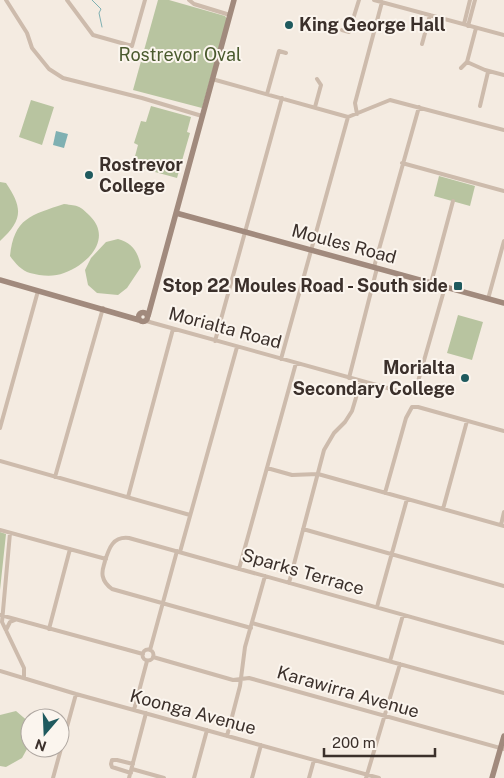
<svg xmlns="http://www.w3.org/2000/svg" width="504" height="778" viewBox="0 0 504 778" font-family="'Public Sans',sans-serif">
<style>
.green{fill:#b8c4a0}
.water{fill:#7fb0b2}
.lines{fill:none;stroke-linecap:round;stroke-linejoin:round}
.stream{stroke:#7fb0b2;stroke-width:1}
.street{stroke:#cdbbac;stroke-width:4}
.secondary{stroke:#a18a7d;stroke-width:5.5}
.poi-dot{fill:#1f5a5e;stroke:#fbf5ee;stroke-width:2}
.labels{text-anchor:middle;stroke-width:4;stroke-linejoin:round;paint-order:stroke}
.poi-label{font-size:18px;font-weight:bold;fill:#3b302b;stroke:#fbf5ee;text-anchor:start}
.park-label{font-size:18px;fill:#4a5a2e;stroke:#fbf5ee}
.street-label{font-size:18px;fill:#3b302b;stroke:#fbf5ee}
</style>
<rect width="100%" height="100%" fill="#f4ebe1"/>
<path class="green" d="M158,0H169L225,16L227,19L202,108L133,90Z
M31,100L54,107L42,145L19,137Z
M151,106L191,117L187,132L190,133L177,178L144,169L146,163L134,160L138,145L134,143L141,121L146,122Z
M439,176L475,186L470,206L434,196Z
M0,182L6,183C23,208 23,220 0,241Z
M64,204C79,206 79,205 90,216C113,239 87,265 64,273C54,277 41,276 30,273C22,271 15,263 10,256C14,218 31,215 64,204Z
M118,239C133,243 138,252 141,267L127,288L118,295L97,293L88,285L85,270L91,258L106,242Z
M458,315L483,322L472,360L447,353Z
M0,532L6,534L0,590Z
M16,711L30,723L27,749L22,758L6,767L0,766V715Z"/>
<path class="water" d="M56,131L68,134L64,148L53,145Z"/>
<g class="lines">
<path class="stream" d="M92,0L101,9L99,13L102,27"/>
<path class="street" d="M6,0L27,33L32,48L49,69L63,78L142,98L202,116
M67,0L93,35L132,46L145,0
M189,0L194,4L230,15
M374,0L504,35
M464,24L470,0
M468,26L475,0
M476,28L467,62L485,70L504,75
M342,30L349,32L359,0
M422,44L430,15
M461,68L467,62
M212,79L348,117L390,100L504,130
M267,94L279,51L286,53
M480,106L488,72
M315,107L321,85L317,79
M357,114L355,103L382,2
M402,163L504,191
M374,267L419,107
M431,283L453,201
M488,299L504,241
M146,321L409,394L415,392L445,287
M215,341L282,98
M281,359L348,117
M349,378L377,268
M0,428L38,291
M0,461L190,515
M267,468L292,475L318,474L504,526
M55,477L103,308
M385,493L406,418L412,407H418L504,431
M128,497L173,329
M443,509L467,421
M501,525L504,512
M303,529L504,586
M0,530L106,559
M10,533L2,622L24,668V677
M180,552L237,347
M239,569L296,363
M289,583L324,450L334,433L345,422L352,411L361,381
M377,607L407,499
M0,615L143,654
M252,623L504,693
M251,628L112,589C108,586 104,582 103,577C101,571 104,566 105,561C109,548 113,536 129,538L504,643
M49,629L70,549
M6,630L10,622L15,620
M142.5 655a5.5 5.5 0 1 1 11 0a5.5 5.5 0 1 1-11 0Z
M150,650L177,551
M153,657L233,680L249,678L504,749
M390,661L403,615
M0,671L76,694L379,778
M134,710L147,661
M227,736L240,686L245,647L265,576
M132,769L164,778
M131,773L112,767L111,764L112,760H117L133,764
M53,778L76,694
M129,778L146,713
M194,778L207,730
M252,778L261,745
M309,778L314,760
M366,778L400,664"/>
<path class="secondary" d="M176,213L504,303
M0,280L139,320
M138.5 317a4.5 4.5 0 1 1 9 0a4.5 4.5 0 1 1-9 0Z
M148,316L234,0
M492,778L504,736"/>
</g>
<g class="poi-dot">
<circle cx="289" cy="25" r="5"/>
<circle cx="89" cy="175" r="5"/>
<rect x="453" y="281" width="10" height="10" rx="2.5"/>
<circle cx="465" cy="378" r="5"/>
</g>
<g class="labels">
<g class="poi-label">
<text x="299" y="31">King George Hall</text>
<text x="99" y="171">Rostrevor<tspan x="99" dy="21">College</tspan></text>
<text x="448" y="292" text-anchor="end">Stop 22 Moules Road - South side</text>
<text x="455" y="374" text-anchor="end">Morialta<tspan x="455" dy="21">Secondary College</tspan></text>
</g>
<g class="park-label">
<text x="180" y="61">Rostrevor Oval</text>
</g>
<g class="street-label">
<text transform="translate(344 244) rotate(15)" y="6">Moules Road</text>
<text transform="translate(225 328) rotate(15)" y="6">Morialta Road</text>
<text transform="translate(303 572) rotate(16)" y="6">Sparks Terrace</text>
<text transform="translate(348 692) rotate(16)" y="6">Karawirra Avenue</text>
<text transform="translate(193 712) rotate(15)" y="6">Koonga Avenue</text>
</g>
</g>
<g transform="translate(45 733) rotate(199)"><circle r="24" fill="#fbf5ee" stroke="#aea6a0"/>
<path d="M0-4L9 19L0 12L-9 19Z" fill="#1f5a5e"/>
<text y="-8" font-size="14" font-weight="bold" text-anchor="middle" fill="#3b302b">N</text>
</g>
<path d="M324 748v8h111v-8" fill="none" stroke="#3b302b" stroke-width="2.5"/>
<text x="332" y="748" font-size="15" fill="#3b302b" stroke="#fbf5ee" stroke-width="4" paint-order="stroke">200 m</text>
</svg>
